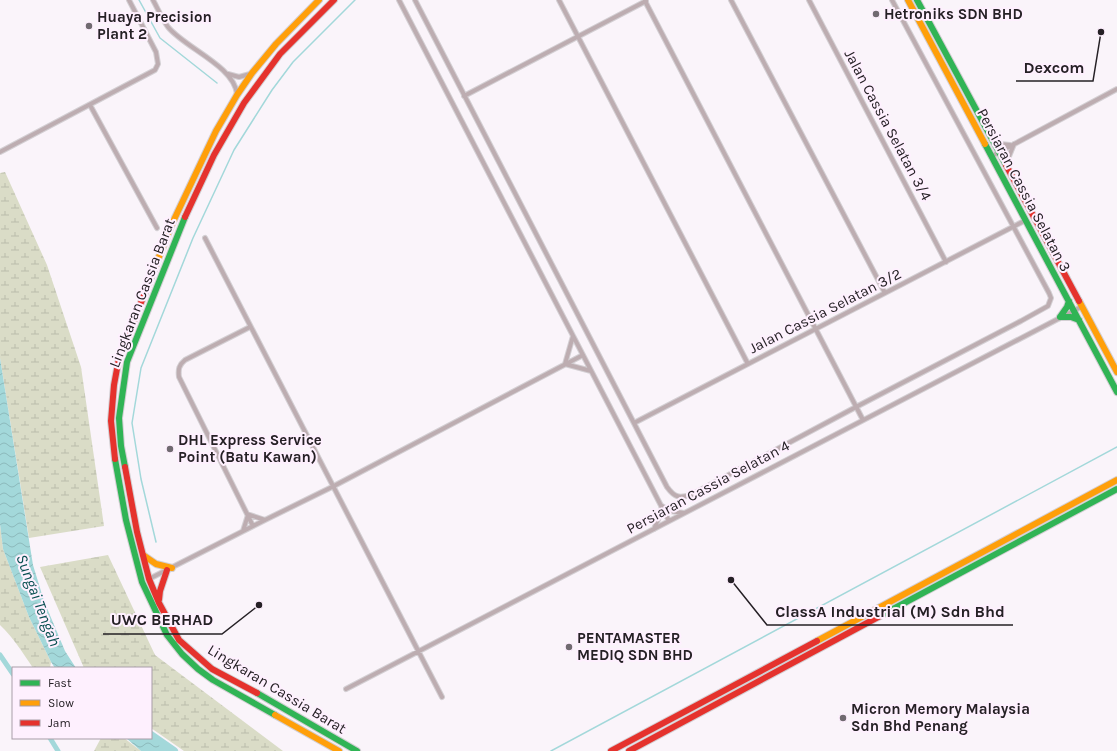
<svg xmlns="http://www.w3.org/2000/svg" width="1117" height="751" viewBox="0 0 1117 751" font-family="Karla,sans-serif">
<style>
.wetland{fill:url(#wetland-marsh)}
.water{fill:url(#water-waves)}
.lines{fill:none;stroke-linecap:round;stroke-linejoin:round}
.stream{stroke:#a3d8da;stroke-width:1.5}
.canal{stroke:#a3d8da;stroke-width:5}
.river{stroke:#a3d8da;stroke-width:8}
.street-casing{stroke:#d3cfd3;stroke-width:6}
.fast-casing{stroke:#d3cfd3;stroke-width:8}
.slow-casing{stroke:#d3cfd3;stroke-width:8}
.jam-casing{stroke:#d3cfd3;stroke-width:8}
.street{stroke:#bdadb1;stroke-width:4}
.fast{stroke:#30b455;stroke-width:6}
.slow{stroke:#ff9f0a;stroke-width:6}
.jam{stroke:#e5322d;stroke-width:6}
.poi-dot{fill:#706a70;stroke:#fef0fe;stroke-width:1.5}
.labels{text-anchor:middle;stroke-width:4;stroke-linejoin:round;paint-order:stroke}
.poi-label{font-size:15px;font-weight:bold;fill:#252025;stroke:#fef0fe;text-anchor:start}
.street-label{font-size:15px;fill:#252025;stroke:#fef0fe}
.water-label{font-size:16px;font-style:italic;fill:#085051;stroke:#fef0fe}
.leader{fill:none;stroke:#252025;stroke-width:1.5}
.callout-dot{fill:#252025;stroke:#fef0fe;stroke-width:1.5}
.callout-label{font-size:16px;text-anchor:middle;font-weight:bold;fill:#252025;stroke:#fef0fe;stroke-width:4;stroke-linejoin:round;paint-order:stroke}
</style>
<defs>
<pattern id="wetland-marsh" width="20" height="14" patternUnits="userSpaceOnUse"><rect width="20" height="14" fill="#dadcc7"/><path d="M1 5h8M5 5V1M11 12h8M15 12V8" fill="none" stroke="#bbbcab"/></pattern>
<pattern id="water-waves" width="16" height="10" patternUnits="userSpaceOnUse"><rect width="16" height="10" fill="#a3d8da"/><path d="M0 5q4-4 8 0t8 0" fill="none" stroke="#8cb9bb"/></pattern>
</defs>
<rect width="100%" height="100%" fill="#faf4fa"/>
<path class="wetland" d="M5,172L47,265L81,367L104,526L29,538L0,358V173Z
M0,524L3,549L29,617L51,662L50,668H33C23,653 13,637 0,625Z
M108,555L155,655L283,751H184L151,728V668H84L40,567Z
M101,738H124L141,751H94Z"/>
<path class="water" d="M0,358L33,565L44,601L65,651L76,668H55L51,662L29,617L3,549L0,524Z
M151,735L173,751H141L126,738H151Z"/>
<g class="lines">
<path class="stream" d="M139,0L160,38L217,83
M156,542L141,479L132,423L141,368L193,238L234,150L272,90L293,62L355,0
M551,751L1117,447"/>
<path class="canal" d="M0,655L13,674
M50,738L58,751"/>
<path class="river" d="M151,735L174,751"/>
<defs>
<path id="street" d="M153,0C158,9 162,19 168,27C185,48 234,66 237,94
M399,0L669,521
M415,0L667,487C675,498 679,498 691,495L856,407L1021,321L1048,306L1051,298L1049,293L892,0
M559,0L748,364
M731,0L885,293
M809,0L946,262
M645,1L863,420
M228,74L239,77L250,74
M464,96L646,1
M90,105L157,228
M994,142L1000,144L1010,145
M0,152L155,70L158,64L156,52L129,0
M992,156L1117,89
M1007,166V161L1014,144
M205,238L442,697
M250,327L185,360C179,365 178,369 179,377L253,526
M573,336L565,364L591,371
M634,423L1026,220
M247,514L265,520
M654,529L659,517L662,506L670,511L684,513
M243,531L248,515
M149,579L265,520L332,487L583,355
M346,689L1081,307"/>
<path id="fast" d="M917,0L1006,165
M985,144L1117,392
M1060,317H1071L1079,320
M1060,317L1067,307L1069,301
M115,459L126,520L142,582L167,635L182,654L198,669L213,680L275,715
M125,467L121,446L119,418L127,362L185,217
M880,616L1117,489
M257,693L357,751"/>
<path id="slow" d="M908,0L985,144
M148,285L171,226L216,131L237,95L252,73L276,44L319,0
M1079,301L1117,372
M143,555L156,564L172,568
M817,641L1117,480
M275,715L339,751"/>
<path id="jam" d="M1006,165L1079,301
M185,217L214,155L244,103L280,54L334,0
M115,459L111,421L114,385L119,358L148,285
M125,467L137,532L149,579L159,603L179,640L212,669L257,693
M159,600L160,591L167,570
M611,751L817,641
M629,751L880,616"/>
</defs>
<use href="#street" class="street-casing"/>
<use href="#fast" class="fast-casing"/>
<use href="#slow" class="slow-casing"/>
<use href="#jam" class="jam-casing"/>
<use href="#street" class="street"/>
<use href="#fast" class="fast"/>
<use href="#slow" class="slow"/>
<use href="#jam" class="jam"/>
</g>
<g class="poi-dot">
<circle cx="876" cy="14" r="4"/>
<circle cx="89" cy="26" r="4"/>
<circle cx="170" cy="449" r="4"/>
<circle cx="569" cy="647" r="4"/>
<circle cx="843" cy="718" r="4"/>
</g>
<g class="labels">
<g class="poi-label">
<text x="884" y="19">Hetroniks SDN BHD</text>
<text x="97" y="22">Huaya Precision<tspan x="97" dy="17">Plant 2</tspan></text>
<text x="178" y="445">DHL Express Service<tspan x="178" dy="17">Point (Batu Kawan)</tspan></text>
<text x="577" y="643">PENTAMASTER<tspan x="577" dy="17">MEDIQ SDN BHD</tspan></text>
<text x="851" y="714">Micron Memory Malaysia<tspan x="851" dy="17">Sdn Bhd Penang</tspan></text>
</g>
<g class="street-label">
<text transform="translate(888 125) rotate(62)" y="5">Jalan Cassia Selatan 3/4</text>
<text transform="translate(1024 190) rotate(62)" y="5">Persiaran Cassia Selatan 3</text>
<text transform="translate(142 293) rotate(-69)" y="5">Lingkaran Cassia Barat</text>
<text transform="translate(825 311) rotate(-27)" y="5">Jalan Cassia Selatan 3/2</text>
<text transform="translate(708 487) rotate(-28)" y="5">Persiaran Cassia Selatan 4</text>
<text transform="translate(277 689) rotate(31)" y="5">Lingkaran Cassia Barat</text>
</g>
<g class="water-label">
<text transform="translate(39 600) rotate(69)" y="6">Sungai Tengah</text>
</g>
</g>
<path class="leader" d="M1101 32L1093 81H1016M731 580L767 625H1013M259 605L222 634H103"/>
<g class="callout-dot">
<circle cx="1101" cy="32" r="4"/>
<circle cx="731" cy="580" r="4"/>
<circle cx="259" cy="605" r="4"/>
</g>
<g class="callout-label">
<text x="1054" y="73">Dexcom</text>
<text x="890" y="617">ClassA Industrial (M) Sdn Bhd</text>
<text x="162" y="625">UWC BERHAD</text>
</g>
<rect x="12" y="667" width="140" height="72" fill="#fef0fe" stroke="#a79da7"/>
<rect x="20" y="680" width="20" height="6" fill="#30b455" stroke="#a79da7"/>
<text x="48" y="687" font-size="12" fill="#252025">Fast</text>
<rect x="20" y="700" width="20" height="6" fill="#ff9f0a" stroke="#a79da7"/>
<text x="48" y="707" font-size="12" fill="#252025">Slow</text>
<rect x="20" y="720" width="20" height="6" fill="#e5322d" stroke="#a79da7"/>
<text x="48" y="727" font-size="12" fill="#252025">Jam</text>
</svg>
